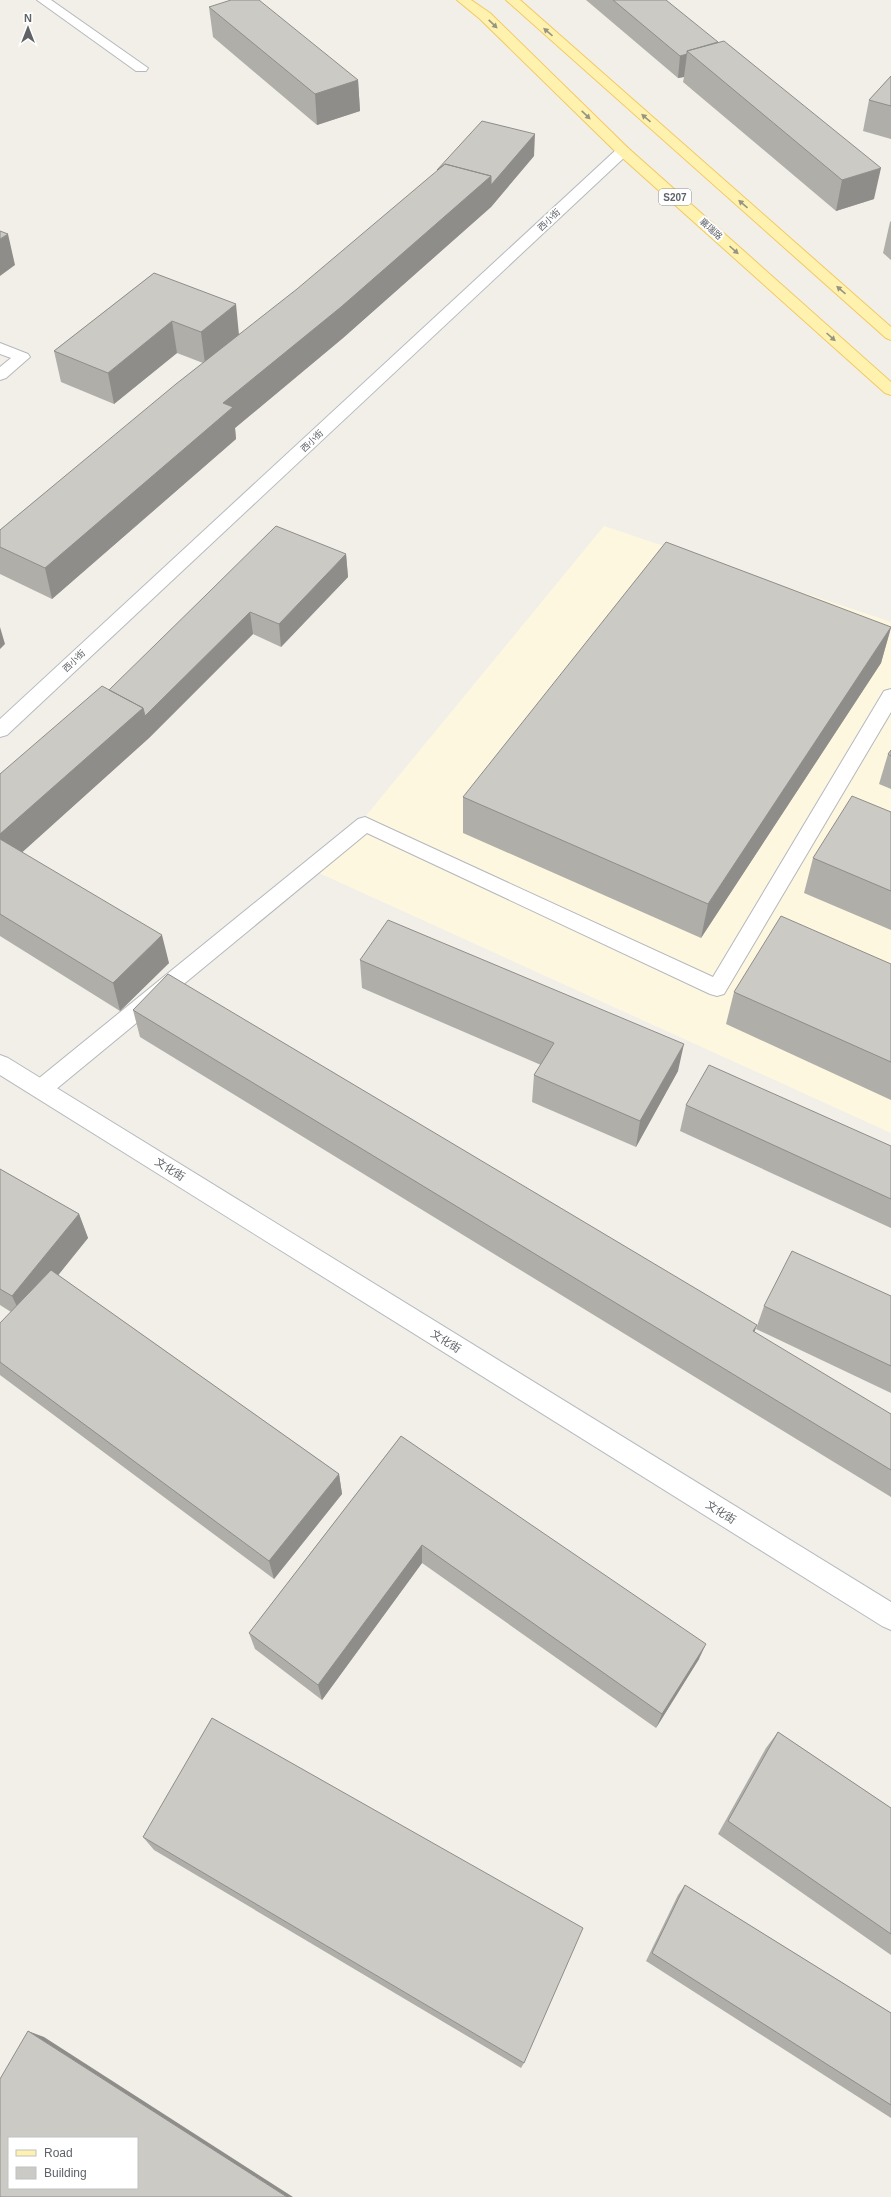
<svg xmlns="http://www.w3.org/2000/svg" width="891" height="2197" viewBox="0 0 891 2197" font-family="Arial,'Noto Sans SC',sans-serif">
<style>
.commercial{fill:#fef7e0}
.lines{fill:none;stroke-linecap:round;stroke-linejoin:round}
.lane-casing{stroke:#b5b8bc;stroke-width:2}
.secondary-casing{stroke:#b6babf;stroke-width:2}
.primary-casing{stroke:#f2c960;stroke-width:2}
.lane{fill:#fff;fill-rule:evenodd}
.secondary{fill:#fff;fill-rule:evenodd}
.primary{fill:#fff2af;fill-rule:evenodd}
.wall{fill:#afaea9}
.shaded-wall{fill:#8f8d8a}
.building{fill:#cccac5;stroke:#8f8d8a;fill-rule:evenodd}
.oneway{fill:#979581}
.labels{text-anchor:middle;stroke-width:4;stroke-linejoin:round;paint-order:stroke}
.far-street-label{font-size:9px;fill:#5f6368;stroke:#fff}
.shield{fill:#fff;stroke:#8f9295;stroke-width:1}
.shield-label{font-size:10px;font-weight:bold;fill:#5f6368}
.street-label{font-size:11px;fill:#5f6368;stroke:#fff}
</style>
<rect width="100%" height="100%" fill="#f1efe8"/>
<path class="commercial" d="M604,526L891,622V1133L319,873Z"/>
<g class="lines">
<defs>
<path id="lane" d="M37,0H51L148,68L146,71H136Z
M0,343L28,354L30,357L6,378L0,380V367L11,358L0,354Z
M891,689V712L724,994L717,996L710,994L367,833L49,1095L41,1098L33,1095L30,1089L33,1083L358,819L365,817L713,977L884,691Z"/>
<path id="secondary" d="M623,147L628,148L630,151L628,154L7,735L0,737V719L618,148Z
M0,1055L8,1058L891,1602V1630L882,1626L0,1075Z"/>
<path id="primary" d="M457,0H471L490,13L628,148L891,382V395L885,393L618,154L480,19Z
M506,0H520L891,327V340L886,338Z"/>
</defs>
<use href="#lane" class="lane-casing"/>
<use href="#secondary" class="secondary-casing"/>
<use href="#primary" class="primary-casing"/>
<use href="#lane" class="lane"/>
<use href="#secondary" class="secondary"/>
<use href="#primary" class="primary"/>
</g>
<path class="wall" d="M586,0H666L874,199L836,211L683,82L684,77L678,78Z
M209,7L358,80L360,111L317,125L213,37Z
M891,76V139L863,131L869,100Z
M534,156L491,207L343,338L235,428L236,439L52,599L0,574V530L203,363L177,353L114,404L61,382L54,351L154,273L239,334Z
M891,221V260L883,253L890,222Z
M346,554L348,577L281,647L253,634L149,738L22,852L169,963L120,1011L0,936V774L109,690Z
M891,628L881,663L701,938L463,833V797Z
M891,750V789L879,784L888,754Z
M891,812V930L804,893L813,858Z
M360,960L678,1071L636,1147L532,1102L534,1075L541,1065L362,988Z
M891,964V1100L726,1024L734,992Z
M133,1010L891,1414V1497L140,1037Z
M686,1105L891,1146V1228L680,1131Z
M0,1169L79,1214L88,1238L58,1275L339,1474L342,1494L274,1579L0,1375V1323L11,1312L0,1305Z
M891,1296V1393L756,1329L764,1306Z
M401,1436L699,1659L656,1728L422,1563L322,1700L255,1649L249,1633Z
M778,1732L891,1808V1955L718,1834L766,1748Z
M143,1837L524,2063L521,2068L154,1850Z
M685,1885L891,2013V2118L646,1961L678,1895Z"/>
<path class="shaded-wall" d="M687,54L684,77L678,78L680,56Z
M358,80L360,111L317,125L315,94Z
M535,134L534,156L491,207L343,338L235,428L236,439L52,599L45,568L223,403Z
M881,168L874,199L836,211L842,180Z
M8,234L15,265L0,276V239Z
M236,304L239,335L205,364L201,332Z
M172,321L177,353L114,404L108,373Z
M346,554L348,577L281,647L279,624Z
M250,612L253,634L149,738L7,866L0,845V834Z
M0,627L5,644L0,649Z
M891,627L881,663L701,938L708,904Z
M162,935L169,963L120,1011L113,983Z
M684,1044L678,1071L636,1147L640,1121Z
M79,1214L88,1238L23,1319L12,1296Z
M757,1325L749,1347L753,1331Z
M339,1474L342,1494L274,1579L269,1561Z
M422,1545V1563L322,1700L318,1685Z
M706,1644L699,1659L656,1728L662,1714Z
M28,2031L44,2037L293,2197H287Z"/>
<path class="building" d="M231,0H259L358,80L315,94L209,7Z
M613,0H666L718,42L687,51V54L680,56Z
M724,41L881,168L842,180L687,51Z
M891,76V106L869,100Z
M482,121L535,134L491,185V176L445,164L437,170Z
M445,164L491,176L341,307L223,403L233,407L45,568L0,547V530L176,384L297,289Z
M0,231L8,234L0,239Z
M154,273L236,304L201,332L172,321L108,373L54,351Z
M276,526L346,554L279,624L250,612L145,716L143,708L109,690L207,594Z
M666,542L891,627L708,904L463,797Z
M102,686L143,708L0,834V774Z
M891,750V756L888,754Z
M852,796L891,812V891L813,858Z
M0,839L162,935L113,983L0,914Z
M781,916L891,964V1062L734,992Z
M388,920L684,1044L640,1121L534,1075L554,1043L360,960Z
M168,974L757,1325L753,1331L891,1414V1470L133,1010Z
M709,1065L891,1146V1199L686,1105Z
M0,1169L79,1214L12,1296L0,1289Z
M792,1251L891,1296V1366L764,1306Z
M51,1270L339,1474L269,1561L0,1362V1323Z
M401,1436L706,1644L662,1714L422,1545L318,1685L249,1633Z
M212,1718L583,1928L524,2063L143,1837Z
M778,1732L891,1808V1934L728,1821Z
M685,1885L891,2013V2105L652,1953Z
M28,2031L287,2197H0V2079ZM9,2138H137V2188H9Z"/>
<defs><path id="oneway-solid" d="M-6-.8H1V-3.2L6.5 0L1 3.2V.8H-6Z"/></defs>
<g class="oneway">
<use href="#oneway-solid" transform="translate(493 24) rotate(44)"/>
<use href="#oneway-solid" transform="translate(548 32) rotate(-139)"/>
<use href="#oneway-solid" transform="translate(586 115) rotate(44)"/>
<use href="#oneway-solid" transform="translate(646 118) rotate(-139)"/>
<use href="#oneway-solid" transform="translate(743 204) rotate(-139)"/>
<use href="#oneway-solid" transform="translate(734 250) rotate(42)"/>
<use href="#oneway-solid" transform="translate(841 290) rotate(-139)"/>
<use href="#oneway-solid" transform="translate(831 337) rotate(42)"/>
</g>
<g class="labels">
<g class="far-street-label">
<text transform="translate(549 220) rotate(-43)" y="3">西小街</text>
<text transform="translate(711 229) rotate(42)" y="3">襄瑞路</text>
<text transform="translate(312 441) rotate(-43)" y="3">西小街</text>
<text transform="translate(74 661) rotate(-43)" y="3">西小街</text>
</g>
<rect class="shield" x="659" y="189" width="32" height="16" rx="3"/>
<g class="shield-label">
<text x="675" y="201">S207</text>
</g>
<g class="street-label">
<text transform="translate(170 1169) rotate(32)" y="4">文化街</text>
<text transform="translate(446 1341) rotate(32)" y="4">文化街</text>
<text transform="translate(721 1512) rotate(32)" y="4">文化街</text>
</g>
</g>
<rect x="8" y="2137" width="130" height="52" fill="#ffffff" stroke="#bfc1c3"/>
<rect x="16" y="2150" width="20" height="6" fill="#fff2af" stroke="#bfc1c3"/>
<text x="44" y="2157" font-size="12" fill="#5f6368">Road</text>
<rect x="16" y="2167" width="20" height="12" fill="#cccac5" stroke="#bfc1c3"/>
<text x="44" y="2177" font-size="12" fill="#5f6368">Building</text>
<g transform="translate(28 28)" stroke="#ffffff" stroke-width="3" paint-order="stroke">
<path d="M0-3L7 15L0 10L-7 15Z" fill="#5f6368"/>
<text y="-6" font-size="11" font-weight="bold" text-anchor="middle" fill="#5f6368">N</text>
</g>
</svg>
